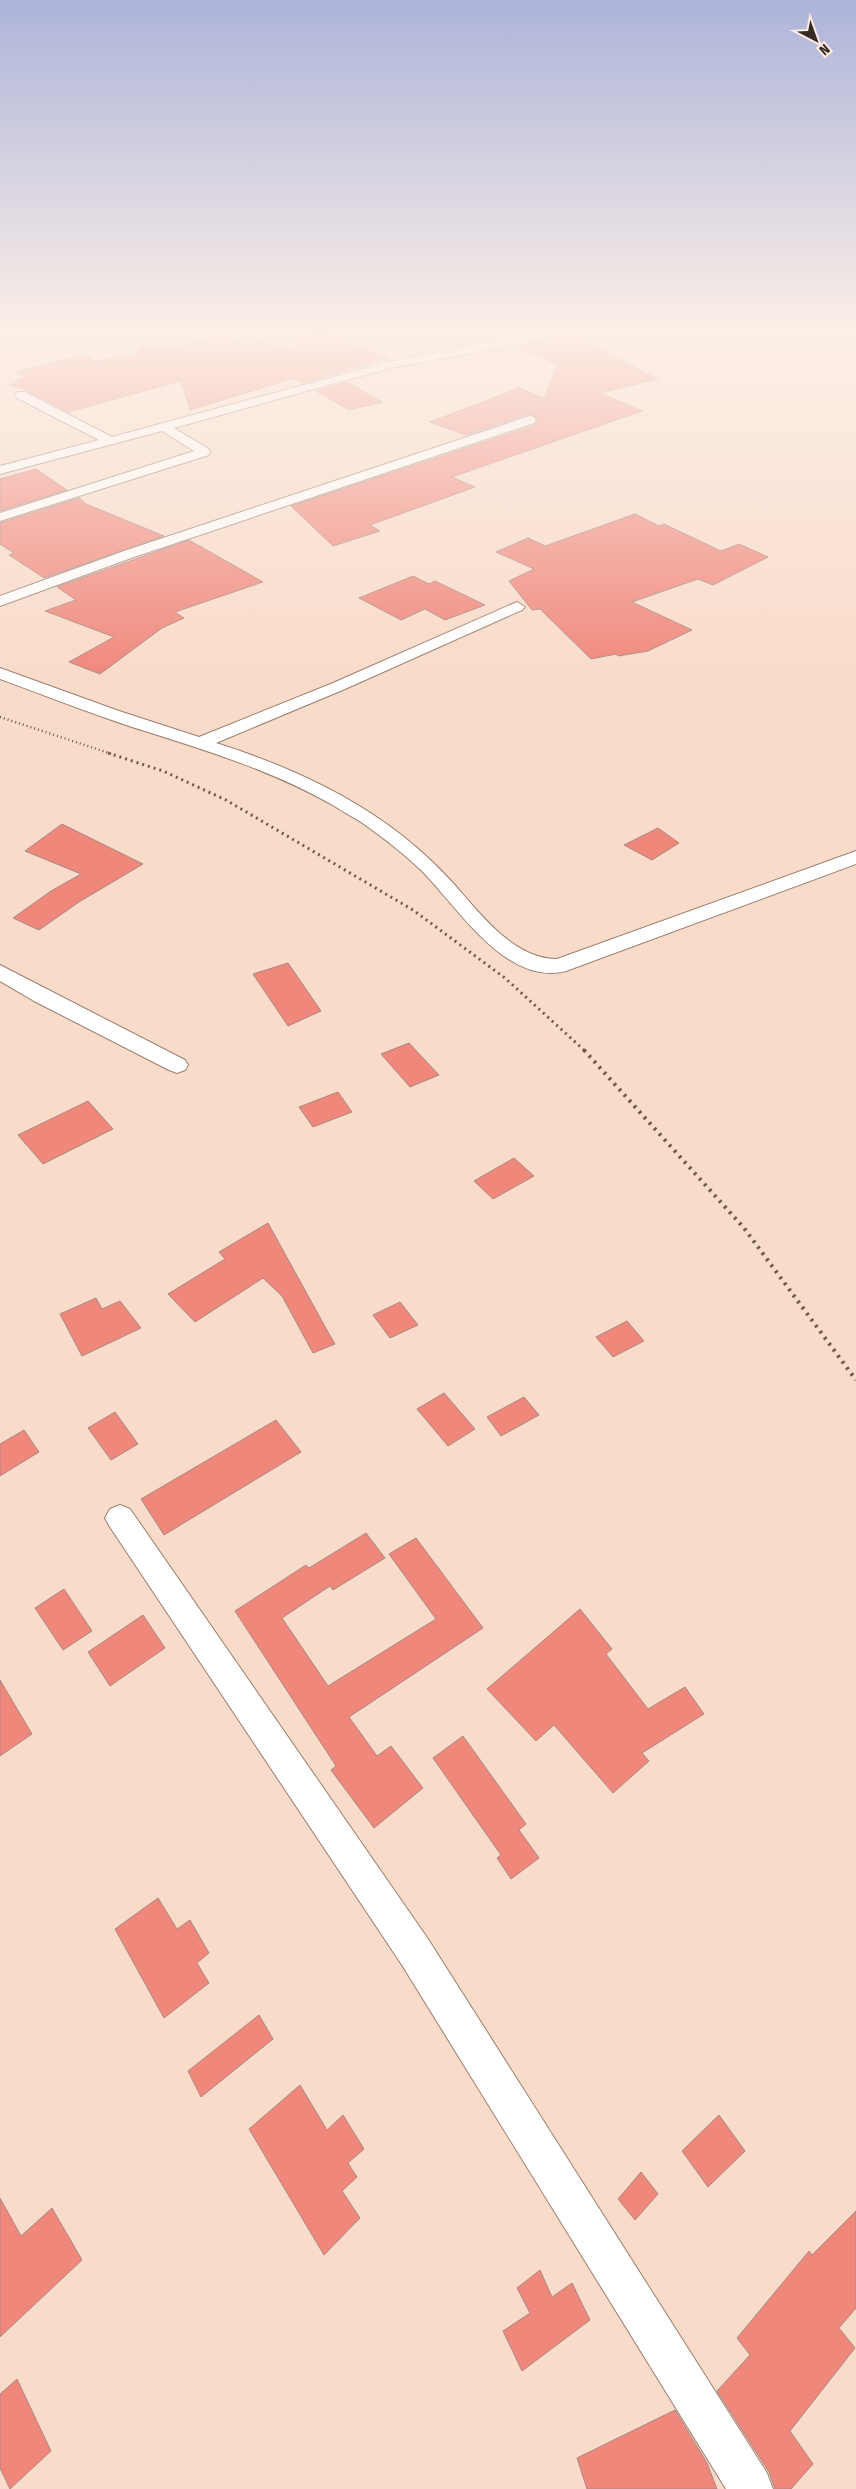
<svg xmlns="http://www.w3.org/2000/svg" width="856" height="2489" viewBox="0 0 856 2489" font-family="'Fira Sans Condensed',sans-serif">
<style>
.building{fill:#f0877b;stroke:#a98883}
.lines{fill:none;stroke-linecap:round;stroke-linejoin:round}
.street-casing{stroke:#997e6e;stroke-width:2}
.street{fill:#fff;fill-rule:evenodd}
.rail-far2{stroke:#6c5b51;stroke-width:2.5;stroke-dasharray:1 3;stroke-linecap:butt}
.rail-far1{stroke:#6c5b51;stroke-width:3;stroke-dasharray:2 4;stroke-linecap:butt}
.rail{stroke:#6c5b51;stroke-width:4;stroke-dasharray:2.5 5;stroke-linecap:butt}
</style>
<rect width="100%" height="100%" fill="#f9dbc9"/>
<path class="building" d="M321,332L388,358L303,383L294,378L190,410L181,381L68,412L26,390L9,385L20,382L16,380L26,377L15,372L85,355L95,361L138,354L139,346L182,345L223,335L250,345L265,341L299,354L296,339Z
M571,335L658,379L600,393L642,411L452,477L475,487L370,525L380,531L333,546L291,506L535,425L538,419L529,414L466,435L430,422L519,388L544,398L558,365L519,347Z
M347,382L382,402L349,410L316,391Z
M36,469L67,490L0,511V479Z
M79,498L86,504L164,536L44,578L9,555L14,553L0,544V523Z
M635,514L659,526L664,524L721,551L739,544L768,557L713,585L698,579L632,602L692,630L648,651L618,656L616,654L591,659L540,609L532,610L509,581L534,569L496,552L528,538L545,546Z
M189,540L263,582L175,612L184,618L162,628L100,674L69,662L114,637L45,611L76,600L57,587Z
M413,576L429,584L435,581L485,605L445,620L425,609L401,620L359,598Z
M62,824L143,864L79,902L39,930L13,918L51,891L81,874L25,851Z
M658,828L679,843L652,860L624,845Z
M288,963L321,1011L288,1026L253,974Z
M409,1043L439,1075L410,1087L381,1054Z
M338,1092L352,1112L313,1127L299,1107Z
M88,1101L113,1129L43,1164L18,1135Z
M514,1158L534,1176L493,1199L474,1181Z
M268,1223L328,1332L335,1344L313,1353L282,1296L263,1278L195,1322L168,1294L225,1259L219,1252Z
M96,1298L102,1309L120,1301L141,1328L82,1356L60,1314Z
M400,1302L418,1325L390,1338L373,1315Z
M627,1321L644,1341L613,1357L596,1337Z
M444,1393L475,1429L448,1446L417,1409Z
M524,1397L539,1415L501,1436L487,1417Z
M115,1412L138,1444L111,1460L88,1428Z
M276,1420L301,1452L164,1535L141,1499Z
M24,1430L39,1452L0,1476V1444Z
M366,1533L385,1558L333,1590L330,1586L282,1618L328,1686L436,1619L389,1554L416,1538L483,1628L349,1717L377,1756L391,1746L423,1788L374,1828L331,1770L336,1766L235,1611L306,1565L309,1568Z
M64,1589L92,1631L63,1650L35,1608Z
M580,1609L612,1649L606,1654L648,1709L685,1687L704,1714L642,1753L649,1761L613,1793L554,1725L536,1741L487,1689Z
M143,1615L165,1648L110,1686L88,1652Z
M0,1680L32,1734L0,1756Z
M463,1736L526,1824L519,1830L539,1858L511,1879L497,1858L501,1855L433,1758Z
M158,1898L177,1929L190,1920L209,1953L197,1963L209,1983L164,2018L115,1929Z
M259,2015L273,2039L201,2097L188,2071Z
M300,2085L327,2130L343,2115L364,2149L348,2163L357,2177L342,2191L360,2218L324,2255L249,2129Z
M719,2115L745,2151L708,2187L682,2151Z
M641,2172L658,2194L635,2220L618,2199Z
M0,2198L21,2236L52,2208L82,2260L0,2337Z
M856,2211V2308L839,2328L855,2348L790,2431L813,2464L791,2489H775L769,2472L717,2391L750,2355L737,2338L809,2251L812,2255Z
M540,2270L552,2297L572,2283L590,2320L522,2371L503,2331L530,2313L517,2288Z
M17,2379L51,2451L10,2489L0,2468V2394Z
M675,2410L707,2463L717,2489H587L577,2458Z"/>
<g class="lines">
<defs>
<path id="street" d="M547,331H565L564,333L518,345L390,368L174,428L209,449L210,452L209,455L0,521V513L194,451L162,431L0,474V466L99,440L17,398L15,395L17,392H25L112,437L388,362Z
M530,416L534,417L536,420L534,423L134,557L0,606V596L124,551Z
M517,602L525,607L522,610L345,689L216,743C305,771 389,812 453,883C479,912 513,959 557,959L856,851V864L566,971C506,987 457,906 421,870C405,855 386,840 368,827C358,819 346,814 336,807C272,770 202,749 132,727C87,712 44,695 0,679V668L119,711L199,737L333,683Z
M0,965L185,1060L188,1065L185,1070L177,1073L169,1070L34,1001L0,981Z
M120,1505L130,1509L428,1939L767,2473L773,2489H726L402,1965L110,1527L105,1518L110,1509Z"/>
</defs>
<use href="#street" class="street-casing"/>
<use href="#street" class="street"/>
<path class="rail-far2" d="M0,717L112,754"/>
<path class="rail-far1" d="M108,753L163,771L226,800L413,910L505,978L585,1051"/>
<path class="rail" d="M584,1050L744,1228L856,1380"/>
</g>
<linearGradient id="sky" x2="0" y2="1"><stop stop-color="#adb4da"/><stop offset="0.49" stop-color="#fcefe7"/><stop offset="1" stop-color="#fcefe7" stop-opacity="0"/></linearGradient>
<rect width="856" height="679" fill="url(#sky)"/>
<g transform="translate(816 40) rotate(139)" stroke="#fdebe0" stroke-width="4" paint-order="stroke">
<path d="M0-4L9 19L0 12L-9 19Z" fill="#352a23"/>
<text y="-8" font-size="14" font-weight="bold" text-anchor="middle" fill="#352a23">N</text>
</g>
</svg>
